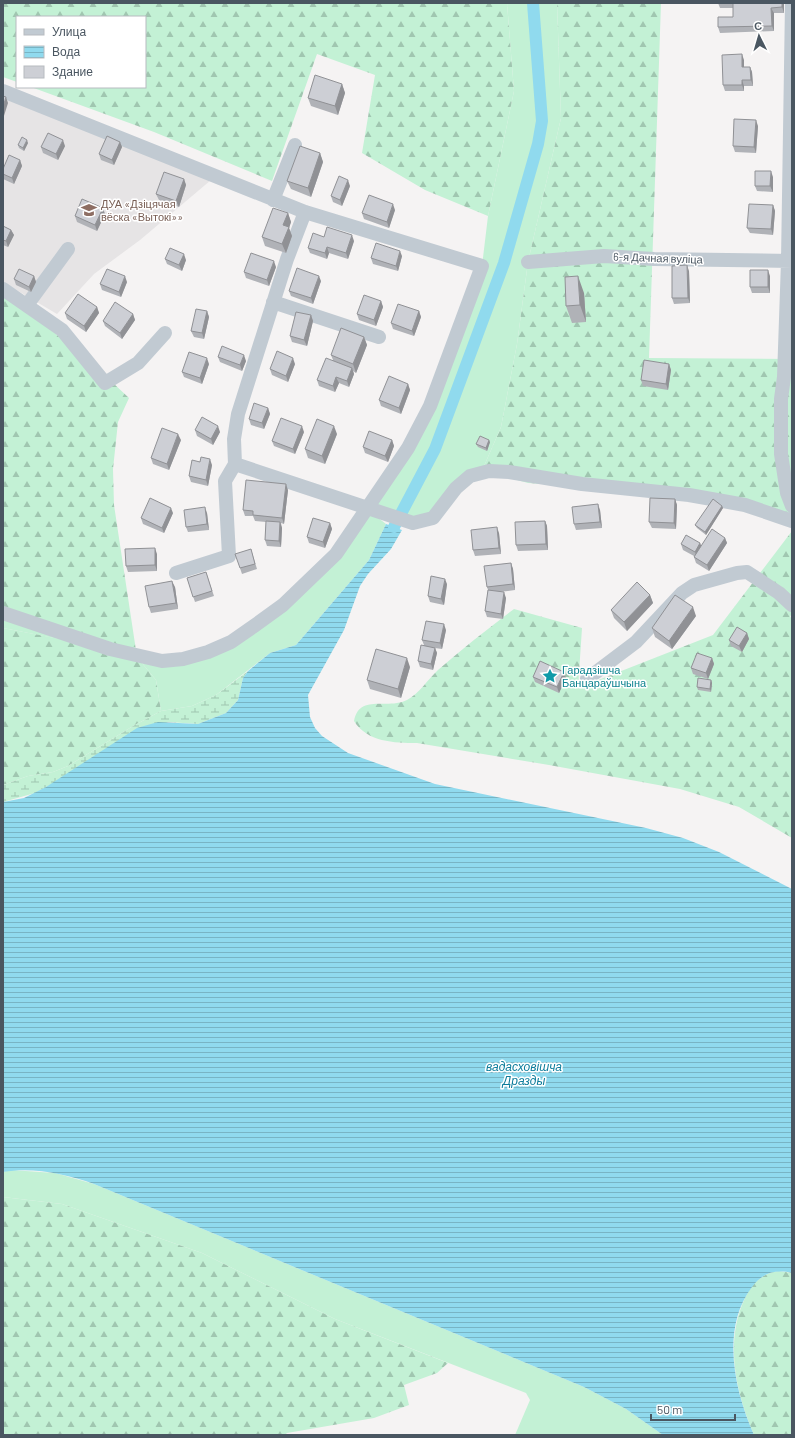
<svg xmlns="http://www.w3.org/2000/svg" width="795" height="1438" viewBox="0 0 795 1438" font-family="Barlow,sans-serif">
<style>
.education{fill:#e6e4e5}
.grass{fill:#c3f1d5}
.forest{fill:url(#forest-firs)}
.wetland{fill:url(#wetland-marsh)}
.water{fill:url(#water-rules)}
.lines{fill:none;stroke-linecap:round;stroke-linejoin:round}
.canal{stroke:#90daee;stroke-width:12}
.minor{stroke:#c1cad2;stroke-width:14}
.wall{fill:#b0b2b7}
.shaded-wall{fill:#909195}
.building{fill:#cdcfd5;stroke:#909195}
.labels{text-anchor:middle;stroke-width:3;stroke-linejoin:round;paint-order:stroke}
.education-label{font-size:11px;fill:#785e54;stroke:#fff;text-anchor:start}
.street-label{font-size:11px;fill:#4a5661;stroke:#fff}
.culture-label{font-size:11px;fill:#0d838f;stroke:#fff;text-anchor:start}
.water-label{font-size:12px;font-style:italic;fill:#0c7c9b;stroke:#fff}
</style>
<defs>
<pattern id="forest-firs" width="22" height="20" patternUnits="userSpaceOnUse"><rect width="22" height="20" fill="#c3f1d5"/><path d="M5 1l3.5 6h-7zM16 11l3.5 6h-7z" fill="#a0c6b0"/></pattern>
<pattern id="wetland-marsh" width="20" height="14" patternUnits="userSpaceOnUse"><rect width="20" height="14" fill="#c3f1d5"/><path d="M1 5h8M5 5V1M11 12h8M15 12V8" fill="none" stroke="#a0c6b0"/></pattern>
<pattern id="water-rules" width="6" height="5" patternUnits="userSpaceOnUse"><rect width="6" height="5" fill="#90daee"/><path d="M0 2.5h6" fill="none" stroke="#78b4c4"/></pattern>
</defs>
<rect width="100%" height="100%" fill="#f5f3f3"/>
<path class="education" d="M3,97L211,180L140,240L94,274L57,314L3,282Z"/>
<path class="grass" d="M507,3H557L561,118L528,262L517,344L501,427L481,473L467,481L435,520L367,509L386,524L369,560L296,645L270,653L216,695L192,706L161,711L156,680L137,657L208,652L311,580L408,448L482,266L488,216L514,91Z
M3,607L110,649L3,628Z
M11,1170L55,1173L94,1184L584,1387L626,1409L663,1435H515L530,1400L526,1393L335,1319L202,1253L62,1204L3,1197V1172Z"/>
<path class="forest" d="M3,3H507L514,91L488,216L425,190L362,153L375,75L317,54L272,181L154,132L31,87H145V17H17V82L3,77Z
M557,3H661L649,358L792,359V522L660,492L528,483L495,474L481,473L501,427L517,344L528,262L561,118Z
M3,290L97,368L129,398L118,422L113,469L114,505L137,657L156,680L161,711L133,726L68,766L53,772L28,776L3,785V628L107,648L3,607Z
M792,531V615L790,616L792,620V838L739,807L680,789L549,765L417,743C394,743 367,742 354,721C359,693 388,710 407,700C419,694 428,679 438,670C462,649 488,629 514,609L582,628L578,688L713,635Z
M3,1197L62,1204L202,1253L335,1319L448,1363L437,1373L404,1385L409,1405L374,1418L287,1433L285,1435H3Z
M779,1271L792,1273V1435H754C736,1393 724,1342 745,1298C752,1283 762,1273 779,1271Z"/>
<path class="wetland" d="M248,671L243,678L238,700L226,713L198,724L168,722L35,793L3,802V785L28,776L53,772L68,766L133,726L161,711L192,706L216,695Z"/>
<path class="water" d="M386,524L402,530L391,549L368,574L360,586L344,630L308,695L310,717L315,728L322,736L348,753L435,784L646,828L683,838L719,852L792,889V1273C775,1269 762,1273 752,1287C720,1329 735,1392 754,1435H663L626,1409L584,1387L94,1184C65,1174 34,1167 3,1172V802L24,798L46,787L137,728L158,722L198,724L226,713L238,700L243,678L248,671L270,653L296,645L369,560Z"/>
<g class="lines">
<path class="canal" d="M394,527L435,449L504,263L538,144L542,121L533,3"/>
<path class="minor" d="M792,3L788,261L784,377L781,399V454L787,493L792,506
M3,91L305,212L482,266L430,406L408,448L336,554L283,605L254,626L231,642L208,652L183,659L162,661L110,649L3,613
M273,200L295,145
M528,262L604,256L654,259L792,261
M3,289L62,330L105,383L138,363L165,333
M273,302L379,337
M27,305L68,249
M235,464L413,523L433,518L456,488L470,476L489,471L509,472L582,484L689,495L745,505L792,521
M176,573L229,556L225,481L235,464L234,439L238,414L287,259L305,212
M587,679L636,642L682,593L694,585L737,573L747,572L779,593L792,605"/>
</g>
<path class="wall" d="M718,3H784V13H774V31L720,33L718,27L733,17V8H720Z
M744,60V67H750L752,72L753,86H744V91H725L723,85Z
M342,84L345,93L338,115L311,106L308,98Z
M758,126L756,153L735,152L733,146Z
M120,142L122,147L114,165L101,160L99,154Z
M28,143L24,151L19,148L18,145Z
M65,146L58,160L43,153L41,147Z
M320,153L323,162L311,197L291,189L287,181Z
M20,160L22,166L14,184L3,179V169Z
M773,177V192L757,191L755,186Z
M184,179L186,185L179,207L159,200L156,194Z
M350,186L342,206L333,202L331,196Z
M773,205L775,211L773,235L750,233L747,228Z
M395,210L389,228L364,219L362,213Z
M288,213L291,222L289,228L292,236L286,253L265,246L262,237Z
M105,214L97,231L77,222L75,216Z
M3,226L11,230L14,235L8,247L3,245Z
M324,237L354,241L348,259L329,253L327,259L310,253L308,248Z
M402,256L398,271L373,264L371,258Z
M165,259L186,260L182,271L167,264Z
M276,267L269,286L246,278L244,272Z
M689,271L690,303L674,304L672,298Z
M34,276L36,282L31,292L16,285L14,279Z
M770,276V293H752L750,287Z
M321,281L313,304L291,296L289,291Z
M127,282L121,297L102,290L100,284Z
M584,293L586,322L572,323L566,306Z
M381,301L383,307L376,326L359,320L357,314Z
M97,307L99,313L86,332L67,319L65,313Z
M207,311L209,317L204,339L194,337L191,331Z
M419,311L421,317L414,336L393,329L391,323Z
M133,314L135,320L122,339L105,326L103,321Z
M311,315L313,321L307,346L292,342L290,336Z
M364,337L367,345L356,373L353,371L354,374L349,387L339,383L335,392L319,386L317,380L333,360L331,355Z
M218,357L246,361L242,371L220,362Z
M209,364L202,384L184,377L182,372Z
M295,364L288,382L272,375L270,369Z
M669,364L671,370L668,390L643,386L641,380Z
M408,384L410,390L401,414L381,406L379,400Z
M268,408L270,414L264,429L251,425L249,419Z
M195,430L220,432L213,445L197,436Z
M304,432L295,454L274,446L272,441Z
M337,434L325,464L308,458L305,449Z
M181,440L169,470L153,464L151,458Z
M392,440L394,446L388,462L365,453L363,447Z
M490,442L487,451L478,447L476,444Z
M212,465L208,486L191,482L189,476Z
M288,490L284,524L281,523L282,528L281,547L267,546L265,540L266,522L255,521L253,516H245L243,510Z
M675,499L677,505L676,529L652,528L649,522Z
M722,506L723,508L706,535L697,528L695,525Z
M600,510L602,528L576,530L574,524Z
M173,513L164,533L143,524L141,518Z
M207,513L209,530L188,532L186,527Z
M545,521L547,526L548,550L518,551L516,545Z
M330,523L332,529L325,548L309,543L307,537Z
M499,533L501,554L475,556L473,550Z
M725,538L727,543L709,571L696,563L694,557V556L683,550L681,544L700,543L701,546Z
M251,549L257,569L242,574L240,568Z
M157,554V571L128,572L126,566Z
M511,563L513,569L515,590L499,592L506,598L503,619L487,617L485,611L488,590L487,587Z
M206,572L214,596L195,602L187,578Z
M447,584L444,605L430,602L428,596Z
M175,587L178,609L151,613L149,607Z
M650,595L653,603L627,631L614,618L611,610Z
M696,616L672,649L655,637L652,628Z
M446,630L442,649L435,648L437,653L433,670L420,667L418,661L424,645L422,640Z
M747,633L749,639L742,652L731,646L729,640Z
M712,658L714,664L708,679L693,674L691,668Z
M410,667L401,698L370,689L367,680Z
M533,677L566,678L559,693L535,682Z
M711,680L712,683L711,692L698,690L697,687Z"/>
<path class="shaded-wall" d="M782,3H784V13L782,7Z
M771,8L774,13V31L772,26Z
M742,54L744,60V73L742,67Z
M750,67L752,72L753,86L751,80Z
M742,80L744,86V91L742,85Z
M342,84L345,93L338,115L335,106Z
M6,97L8,103L3,119V107Z
M756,120L758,126L756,153L754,147Z
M27,140L28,143L24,151L23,148Z
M63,140L65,146L58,160L56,154Z
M120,142L122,147L114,165L112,160Z
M320,153L323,162L311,197L308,188Z
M20,160L22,166L14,184L12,178Z
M771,171L773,177V192L770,186Z
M184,179L186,185L179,207L176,201Z
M348,180L350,186L342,206L340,200Z
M393,204L395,210L389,228L387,222Z
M773,205L775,211L773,235L771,229Z
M103,208L105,214L97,231L95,225Z
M288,213L291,222L289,228L292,236L286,253L282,244L283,225Z
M11,230L14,235L8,247L6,241Z
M352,235L354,241L348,259L346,253Z
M327,247L329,253L327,259L325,253Z
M400,251L402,256L398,271L396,266Z
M184,254L186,260L182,271L179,265Z
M274,261L276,267L269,286L267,280Z
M687,265L689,271L690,303L688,298Z
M768,270L770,276V293L768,287Z
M34,276L36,282L31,292L29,287Z
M125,276L127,282L121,297L119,292Z
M319,276L321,281L313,304L311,298Z
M578,276L584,293L586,322L580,305Z
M381,301L383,307L376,326L374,320Z
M97,307L99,313L86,332L84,326Z
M207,311L209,317L204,339L202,333Z
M419,311L421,317L414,336L412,331Z
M133,314L135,320L122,339L120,333Z
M311,315L313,321L307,346L304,340Z
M364,337L367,345L356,373L353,364Z
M244,355L246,361L242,371L240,365Z
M207,358L209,364L202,384L200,378Z
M293,358L295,364L288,382L286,376Z
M669,364L671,370L668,390L666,384Z
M352,368L354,374L349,387L347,381Z
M336,377L339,383L335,392L333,386Z
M408,384L410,390L401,414L399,408Z
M268,408L270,414L264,429L262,423Z
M218,426L220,432L213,445L211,439Z
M302,426L304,432L295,454L293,449Z
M334,426L337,434L325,464L322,456Z
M178,434L181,440L169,470L167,464Z
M392,440L394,446L388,462L385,456Z
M489,440L490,442L487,451L486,448Z
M210,459L212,465L208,486L206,480Z
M286,484L288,490L284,524L282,518Z
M675,499L677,505L676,529L674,523Z
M598,504L600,510L602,528L600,522Z
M722,506L723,508L706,535L705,532Z
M205,507L207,513L209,530L207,524Z
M171,508L173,513L164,533L162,528Z
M545,521L547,526L548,550L546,544Z
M280,522L282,528L281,547L279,541Z
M330,523L332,529L325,548L323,542Z
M497,527L499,533L501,554L499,548Z
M725,538L727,543L709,571L707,565Z
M700,543L702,548L697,557L695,552Z
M155,548L157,554V571L155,565Z
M511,563L513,569L515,590L513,584Z
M445,579L447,584L444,605L441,599Z
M172,581L175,587L178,609L176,603Z
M504,592L506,598L503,619L501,614Z
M650,595L653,603L627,631L624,622Z
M693,607L696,616L672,649L669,641Z
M444,624L446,630L442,649L440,643Z
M747,633L749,639L742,652L739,646Z
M435,648L437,653L433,670L431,664Z
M407,658L410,667L401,698L398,689Z
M712,658L714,664L708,679L706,673Z
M564,672L566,678L559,693L557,687Z
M711,680L712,683L711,692L710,689Z"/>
<path class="building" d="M733,3H782V7L771,8L772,26L718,27V17H733Z
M742,54V67H750L751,80H742V85H723L722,55Z
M315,75L342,84L335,106L308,98Z
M3,96L6,97L3,107Z
M734,119L756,120L754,147L733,146Z
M48,133L63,140L56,154L41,147Z
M107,136L120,142L112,160L99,154Z
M22,137L27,140L23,148L18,145Z
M300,146L320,153L308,188L287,181Z
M9,155L20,160L12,178L3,174V169Z
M755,171H771L770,186H755Z
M164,172L184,179L176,201L156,194Z
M339,176L348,180L340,200L331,196Z
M369,195L393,204L387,222L362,213Z
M82,199L103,208L95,225L75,216Z
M749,204L773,205L771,229L747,228Z
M273,208L288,213L283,225L289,227L282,244L262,237Z
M3,226L11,230L6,241L3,240Z
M327,227L352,235L346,253L327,247L325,253L308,248L313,233L324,237Z
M376,243L400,251L396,266L371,258Z
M170,248L184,254L179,265L165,259Z
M251,253L274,261L267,280L244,272Z
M687,265L688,298H672V266Z
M297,268L319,276L311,298L289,291Z
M19,269L34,276L29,287L14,279Z
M107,269L125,276L119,292L100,284Z
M750,270H768V287H750Z
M578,276L580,305L566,306L565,277Z
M78,294L97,307L84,326L65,313Z
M364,295L381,301L374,320L357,314Z
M115,302L133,314L120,333L103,321Z
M398,304L419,311L412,331L391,323Z
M196,309L207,311L202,333L191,331Z
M296,312L311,315L304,340L290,336Z
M341,328L364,337L353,364L331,355Z
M222,346L244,355L240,365L218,357Z
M277,351L293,358L286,376L270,369Z
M189,352L207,358L200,378L182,372Z
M326,358L352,368L347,381L336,377L333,386L317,380Z
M644,360L669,364L666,384L641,380Z
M389,376L408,384L399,408L379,400Z
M254,403L268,408L262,423L249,419Z
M202,417L218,426L211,439L195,430Z
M281,418L302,426L293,449L272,441Z
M317,419L334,426L322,456L305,449Z
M162,428L178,434L167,464L151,458Z
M369,431L392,440L385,456L363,447Z
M480,436L489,440L486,448L476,444Z
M201,457L210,459L206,480L189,476L192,460L200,462Z
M246,480L286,484L282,518L253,515V511L243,510Z
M150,498L171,508L162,528L141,518Z
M650,498L675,499L674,523L649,522Z
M713,499L722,506L705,532L695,525Z
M598,504L600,522L574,524L572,507Z
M205,507L207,524L186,527L184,510Z
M313,518L330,523L323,542L307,537Z
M266,521L280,522L279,541L265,540Z
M545,521L546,544L516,545L515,522Z
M497,527L499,548L473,550L471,530Z
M712,529L725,538L707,565L694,557Z
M686,535L700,543L695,552L681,544Z
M155,548V565L126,566L125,549Z
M251,549L255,564L240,568L235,554Z
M511,563L513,584L487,587L484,566Z
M206,572L212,591L193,597L187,578Z
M431,576L445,579L441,599L428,596Z
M172,581L176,603L149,607L145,586Z
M637,582L650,595L624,622L611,610Z
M488,590L504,592L501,614L485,611Z
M675,595L693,607L669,641L652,628Z
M426,621L444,624L440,643L422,640Z
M737,627L747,633L739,646L729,640Z
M421,645L435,648L431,664L418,661Z
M376,649L407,658L398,689L367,680Z
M697,653L712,658L706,673L691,668Z
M540,661L564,672L557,687L533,677Z
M698,678L711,680L710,689L697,687Z"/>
<defs>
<symbol id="school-bare" viewBox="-9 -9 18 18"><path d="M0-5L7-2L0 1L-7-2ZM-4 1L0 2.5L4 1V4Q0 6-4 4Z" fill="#8d6e63" stroke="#fff" stroke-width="2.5" paint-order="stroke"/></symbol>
<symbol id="sight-bare" viewBox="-9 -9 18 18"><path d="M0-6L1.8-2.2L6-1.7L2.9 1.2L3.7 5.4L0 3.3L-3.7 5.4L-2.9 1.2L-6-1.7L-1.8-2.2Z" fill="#0f9aa8" stroke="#fff" stroke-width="2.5" paint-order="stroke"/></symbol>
</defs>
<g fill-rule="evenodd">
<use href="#school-bare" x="78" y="199" width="22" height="22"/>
<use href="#sight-bare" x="539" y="665" width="22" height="22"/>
</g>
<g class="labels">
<g class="education-label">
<text x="101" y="208">ДУА «Дзіцячая<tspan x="101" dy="13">вёска «Вытокі»»</tspan></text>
</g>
<g class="street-label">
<text transform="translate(658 258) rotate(2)" y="4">6-я Дачная вуліца</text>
</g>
<g class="culture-label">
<text x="562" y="674">Гарадзішча<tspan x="562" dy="13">Банцараўшчына</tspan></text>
</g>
<g class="water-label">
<text x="524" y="1071">вадасховішча<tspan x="524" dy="14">Дразды</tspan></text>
</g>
</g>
<rect width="795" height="1438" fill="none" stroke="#4a5661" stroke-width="8"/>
<rect x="16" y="16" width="130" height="72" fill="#ffffff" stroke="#b7bbc0"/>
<rect x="24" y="29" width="20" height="6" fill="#c1cad2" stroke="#b7bbc0"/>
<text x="52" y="36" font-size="12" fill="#4a5661">Улица</text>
<rect x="24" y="46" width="20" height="12" fill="url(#water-rules)" stroke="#b7bbc0"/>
<text x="52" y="56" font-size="12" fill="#4a5661">Вода</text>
<rect x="24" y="66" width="20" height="12" fill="#cdcfd5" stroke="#b7bbc0"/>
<text x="52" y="76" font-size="12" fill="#4a5661">Здание</text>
<g transform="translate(759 36) rotate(355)" stroke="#ffffff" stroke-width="3" paint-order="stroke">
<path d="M0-3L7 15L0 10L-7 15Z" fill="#4a5661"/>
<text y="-6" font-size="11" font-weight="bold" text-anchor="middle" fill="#4a5661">С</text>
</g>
<path d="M651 1414v6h84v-6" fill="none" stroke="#4a5661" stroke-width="2"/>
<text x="657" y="1414" font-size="12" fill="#4a5661" stroke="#ffffff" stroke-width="3" paint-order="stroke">50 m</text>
</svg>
